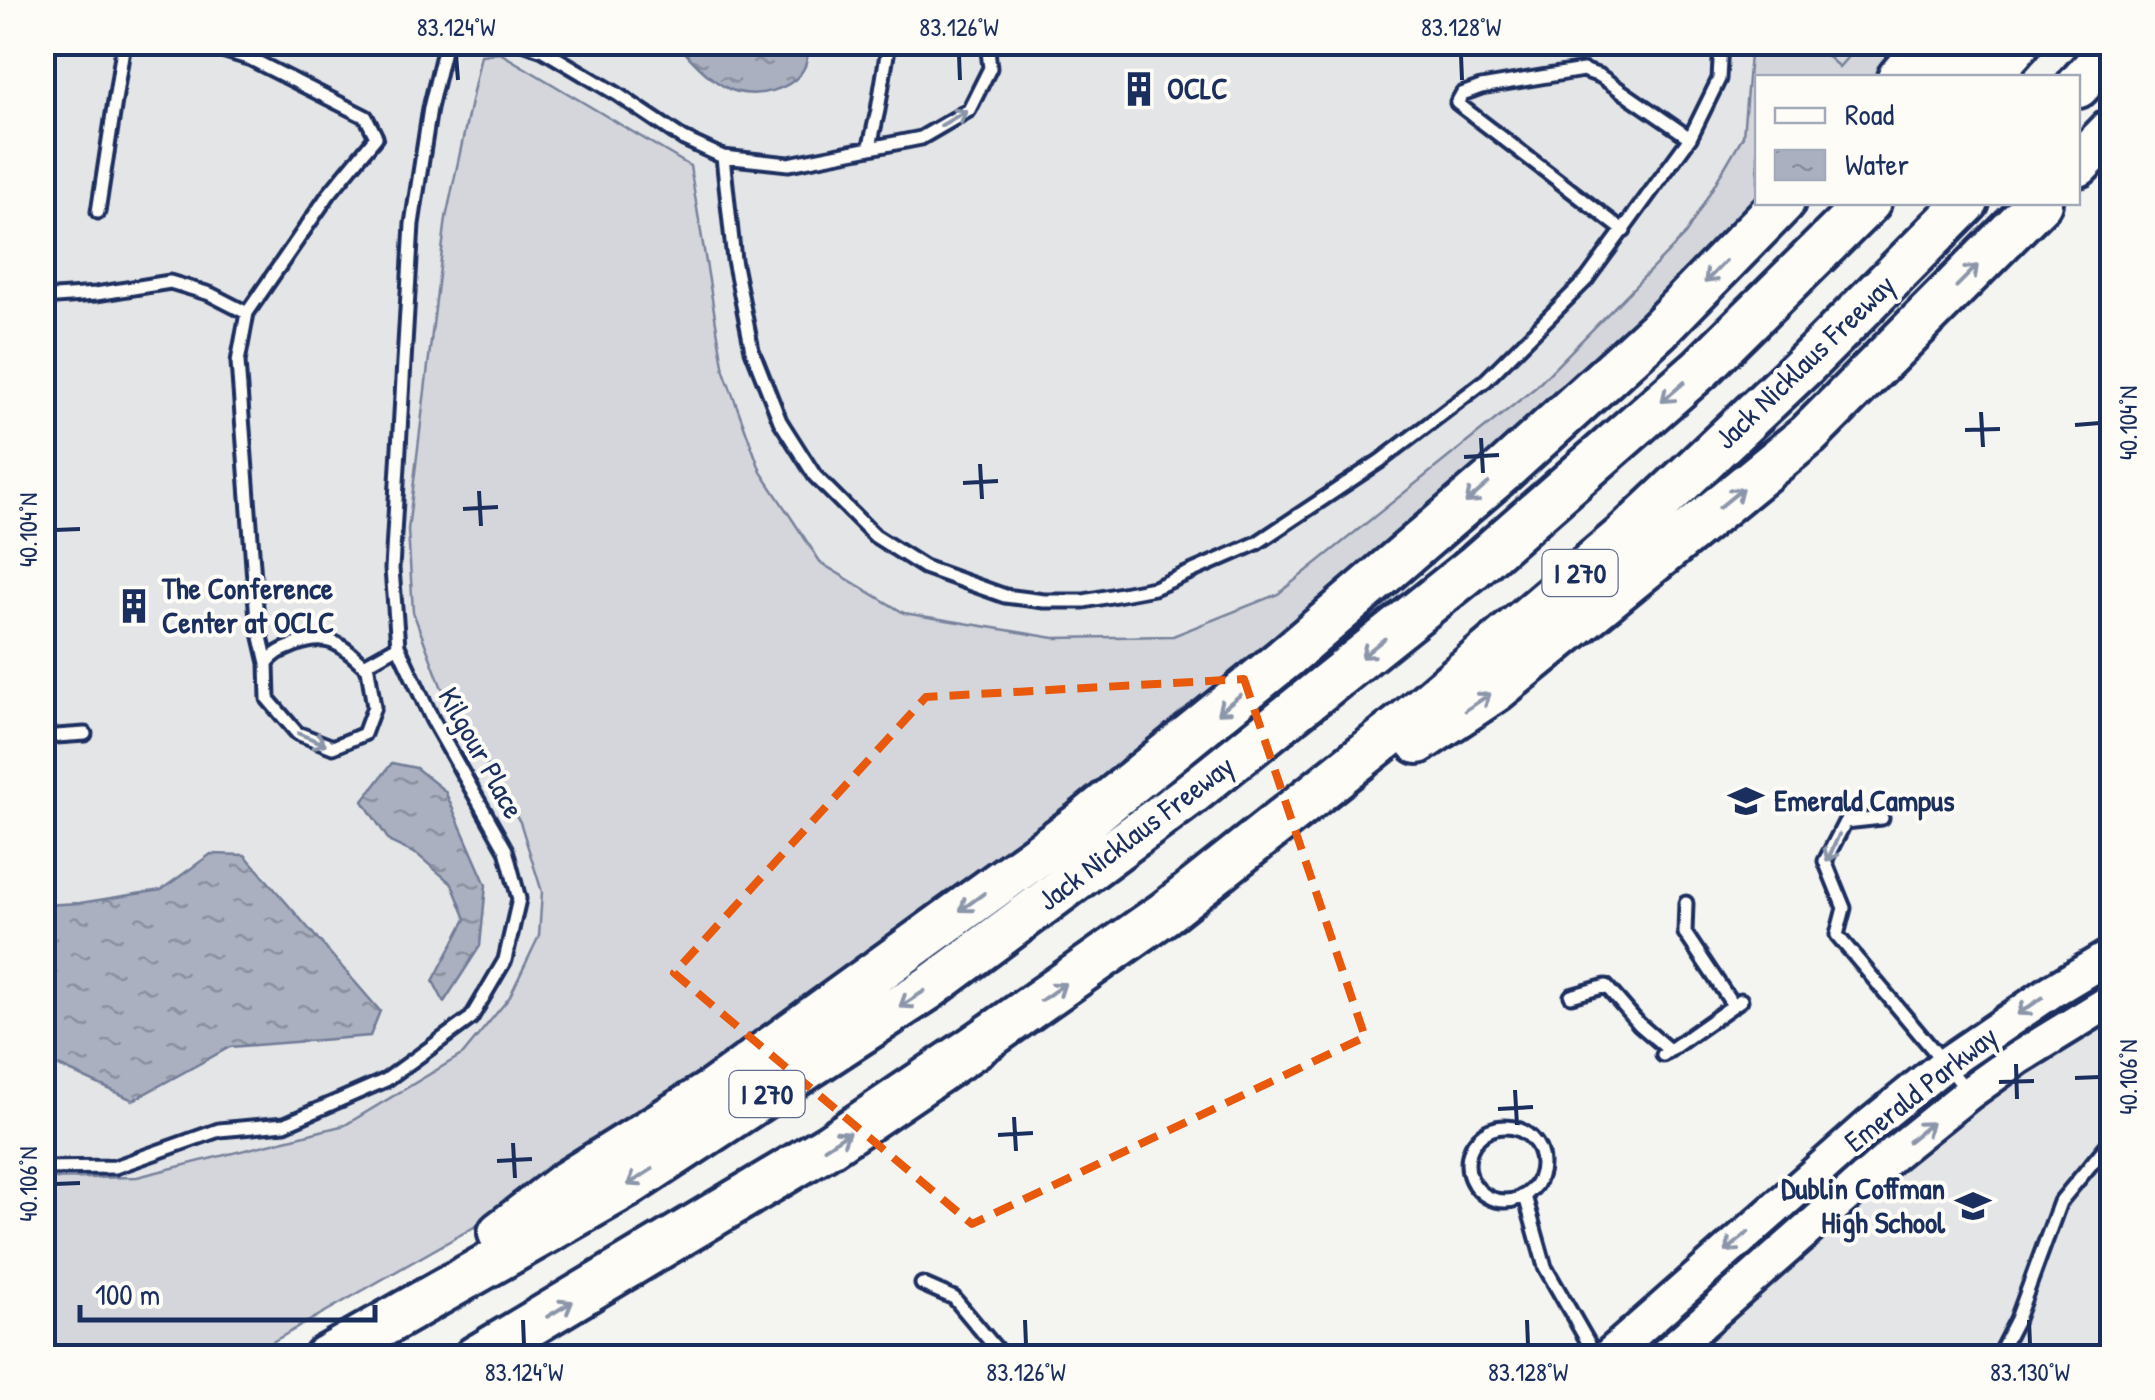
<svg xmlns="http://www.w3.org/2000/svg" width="2155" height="1400" viewBox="0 0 2155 1400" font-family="'Patrick Hand',sans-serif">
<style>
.built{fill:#e4e5e6}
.grass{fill:#d4d6db;stroke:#78829c;stroke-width:2.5}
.forest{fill:url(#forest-firs);stroke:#78829c;stroke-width:2.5}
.water{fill:url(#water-ripples);stroke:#717c98;stroke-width:2.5}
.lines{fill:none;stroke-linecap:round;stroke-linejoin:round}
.service-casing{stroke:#1b2f5e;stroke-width:19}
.secondary-casing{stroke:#1b2f5e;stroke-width:40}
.motorway-casing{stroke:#1b2f5e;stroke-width:50}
.service{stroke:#fdfcf7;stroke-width:11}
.secondary{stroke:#fdfcf7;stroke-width:32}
.motorway{stroke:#fdfcf7;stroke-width:42}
.oneway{stroke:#8c96aa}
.marked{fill:none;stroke:#e8590c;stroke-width:8;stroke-dasharray:20 12;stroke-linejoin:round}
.ticks{fill:none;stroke:#1b2f5e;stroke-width:4}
.labels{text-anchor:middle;stroke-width:8;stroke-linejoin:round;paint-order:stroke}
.shield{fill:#fdfcf7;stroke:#5f6c8c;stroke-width:2.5}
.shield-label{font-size:28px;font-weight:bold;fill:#1b2f5e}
.poi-label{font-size:30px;font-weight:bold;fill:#1b2f5e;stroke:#fdfcf7;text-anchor:start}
.street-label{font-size:30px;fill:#1b2f5e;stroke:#fdfcf7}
.neatline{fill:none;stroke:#1b2f5e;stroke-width:4}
.ticks-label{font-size:25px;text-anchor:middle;fill:#1b2f5e}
</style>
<defs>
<pattern id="forest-firs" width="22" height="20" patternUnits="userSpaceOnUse" patternTransform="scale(2.5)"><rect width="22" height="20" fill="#d4d6db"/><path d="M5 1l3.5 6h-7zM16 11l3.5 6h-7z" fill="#b5b8be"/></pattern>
<pattern id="water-ripples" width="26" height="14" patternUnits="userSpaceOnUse" patternTransform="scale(2.5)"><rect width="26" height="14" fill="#aab0bf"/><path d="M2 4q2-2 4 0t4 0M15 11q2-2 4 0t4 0" fill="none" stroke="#8a909e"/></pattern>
</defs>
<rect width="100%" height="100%" fill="#f4f4f1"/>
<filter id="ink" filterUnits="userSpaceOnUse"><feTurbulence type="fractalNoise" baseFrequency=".01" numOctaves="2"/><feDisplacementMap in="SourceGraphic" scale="20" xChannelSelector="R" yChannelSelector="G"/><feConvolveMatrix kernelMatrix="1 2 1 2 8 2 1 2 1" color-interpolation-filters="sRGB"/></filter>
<g filter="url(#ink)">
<path class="built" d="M42,43H1751L1743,136L1684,235L1536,387L1278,594L1173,636L1054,638L904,613L821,563L761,472L724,371L690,166L446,218L408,530L413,612L441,686L520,822L542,892L539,936L509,998L463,1054L345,1125L137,1177L43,1179Z
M2112,1000V1357L1662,1358Z"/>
<path class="grass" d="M1751,43H1812L1839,66L1860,43H1914L1883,77L1758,78V202L1493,467L909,936L518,1202L246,1357L43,1358L42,1179L137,1177L345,1125L463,1054L509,998L539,936L542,892L520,822L441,686L413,612L408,530L446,218L481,55L500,53L690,166L724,371L761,472L821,563L904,613L1054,638L1173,636L1278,594L1536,387L1685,235L1743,136Z"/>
<path class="forest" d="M1812,43H1860L1839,67Z"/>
<path class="water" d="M677,43H809C808,49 808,59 805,66C794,91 753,100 729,89C710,80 690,59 677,43Z
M392,763L416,768L445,791L486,885L480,946L444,1002L433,981L466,919L452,884L418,855L390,842L363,801Z
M211,854L245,855L380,1011L370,1036L230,1047L133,1100L43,1059V905L80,903L161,890Z"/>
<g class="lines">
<defs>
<path id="service" d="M196,42L251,59L366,117L376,137L329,194L247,313
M520,42L543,50L617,94L684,139L723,157L789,164L921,138L969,110L990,68L987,42
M870,146L878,110L889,42
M723,157L734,260L752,350L780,421L815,476L875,536L924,567L1005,596L1044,601H1084L1154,588L1257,543L1380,461L1485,381L1587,279L1690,138L1719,79L1721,42
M98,212L124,42
M1624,231L1457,103L1462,94L1481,87L1583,70L1600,76L1690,138
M42,298L96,294L170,282L210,294L247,313L238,362L257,620L267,663L268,699L297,733L333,747L364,734L374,707L368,669C342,646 331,631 295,645C283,650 275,652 267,663
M364,665L398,646
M42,737L85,734
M1882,818L1845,822L1825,861L1844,908L1837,935L1966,1089
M1686,903L1685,933L1733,1005
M1571,996L1606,986L1639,1024L1669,1050
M1663,1055L1741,1000
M1468 1164a37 37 0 1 1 74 0a37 37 0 1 1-74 0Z
M42,1168L115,1167L219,1130L285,1124L386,1080L471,1018L505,960L519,899L506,850L432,719L398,646L392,569L412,224L430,108L446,42
M1525,1196L1545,1267L1597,1358
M922,1284L954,1298L1004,1358
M1997,1358L2017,1319L2060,1202L2112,1139"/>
<path id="secondary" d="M1606,1358L1870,1125L1944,1065L2052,991L2112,955
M1662,1358L1893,1154L1969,1093L2018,1058L2112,1000"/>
<path id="motorway" d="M1899,78L1930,42
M1943,78L1974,42
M1987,78L2019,42
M2078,86L2112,48
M2078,165L2112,130
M1418,742L1496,690L1808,435L2040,202
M500,1233L564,1184L714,1090L1082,823L1284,659L1503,471L1658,330L1783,202
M325,1358L625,1187L929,988L1188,796L1474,567L1701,368L1869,202
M475,1358L830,1145L973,1048L1165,913L1408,720L1624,536L1807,363L1967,202"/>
</defs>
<use href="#service" class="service-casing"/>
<use href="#secondary" class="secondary-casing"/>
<use href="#motorway" class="motorway-casing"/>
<use href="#service" class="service"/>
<use href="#secondary" class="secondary"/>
<use href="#motorway" class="motorway"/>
</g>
<defs><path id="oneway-shaft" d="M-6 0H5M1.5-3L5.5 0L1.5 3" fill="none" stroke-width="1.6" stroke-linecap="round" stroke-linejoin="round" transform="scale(2.5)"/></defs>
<g class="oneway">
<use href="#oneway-shaft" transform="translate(954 118) rotate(-30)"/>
<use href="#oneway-shaft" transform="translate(1715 272) rotate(134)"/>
<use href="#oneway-shaft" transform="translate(1967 276) rotate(-45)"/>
<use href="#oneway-shaft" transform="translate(1673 392) rotate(139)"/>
<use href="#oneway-shaft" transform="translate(1477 493) rotate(139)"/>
<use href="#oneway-shaft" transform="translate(1731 498) rotate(-39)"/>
<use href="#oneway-shaft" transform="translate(1373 648) rotate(141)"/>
<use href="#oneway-shaft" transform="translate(1478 702) rotate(-34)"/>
<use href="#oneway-shaft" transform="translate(1229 704) rotate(141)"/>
<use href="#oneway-shaft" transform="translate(312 739) rotate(22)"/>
<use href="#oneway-shaft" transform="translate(1833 848) rotate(114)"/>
<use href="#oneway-shaft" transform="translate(972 902) rotate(144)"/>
<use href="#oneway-shaft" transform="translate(1053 992) rotate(-35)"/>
<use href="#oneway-shaft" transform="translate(912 999) rotate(147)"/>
<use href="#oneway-shaft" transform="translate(2030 1006) rotate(146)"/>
<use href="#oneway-shaft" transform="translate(1920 1132) rotate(-39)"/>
<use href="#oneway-shaft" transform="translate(837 1140) rotate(-33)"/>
<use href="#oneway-shaft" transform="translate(640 1177) rotate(147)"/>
<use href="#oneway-shaft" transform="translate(1737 1242) rotate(139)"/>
<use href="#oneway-shaft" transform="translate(560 1309) rotate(-31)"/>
</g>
</g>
<path class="marked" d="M1244,679L1365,1037L972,1224L674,973L926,697Z"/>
<path class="ticks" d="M456,55L458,80M959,55L960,80M1461,55L1462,80M1981,412L1983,447M2075,425L2100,423M1965,430L2000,429M1481,438L1483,473M1464,457L1499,455M980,464L982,499M963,483L998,481M479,491L481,526M463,509L498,507M55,530L80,529M2016,1064L2017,1099M2075,1078L2100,1077M1999,1082L2034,1081M1515,1090L1517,1125M1498,1109L1533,1107M1014,1117L1016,1151M998,1135L1033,1133M513,1143L515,1178M497,1161L532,1159M55,1184L80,1183M523,1320L524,1345M1025,1320L1026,1345M1527,1320L1528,1345M2029,1320L2030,1345"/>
<defs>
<symbol id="building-bare" viewBox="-9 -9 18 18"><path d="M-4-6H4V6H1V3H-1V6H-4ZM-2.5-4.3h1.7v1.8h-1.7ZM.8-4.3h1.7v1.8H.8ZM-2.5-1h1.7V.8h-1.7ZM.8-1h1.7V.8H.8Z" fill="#1b2f5e" stroke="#fdfcf7" stroke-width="2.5" paint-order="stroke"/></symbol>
<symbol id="school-bare" viewBox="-9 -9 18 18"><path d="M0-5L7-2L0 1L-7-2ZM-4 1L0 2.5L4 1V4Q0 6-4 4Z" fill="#1b2f5e" stroke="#fdfcf7" stroke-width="2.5" paint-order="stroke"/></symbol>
</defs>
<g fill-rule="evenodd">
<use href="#building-bare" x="1114" y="64" width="50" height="50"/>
<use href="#building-bare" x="109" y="581" width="50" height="50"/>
<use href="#school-bare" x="1721" y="776" width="50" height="50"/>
<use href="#school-bare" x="1948" y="1181" width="50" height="50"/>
</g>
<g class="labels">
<g class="shield">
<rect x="1542.5" y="550" width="75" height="46" rx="8"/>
<rect x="729.5" y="1071" width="75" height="46" rx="8"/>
</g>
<g class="shield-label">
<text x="1580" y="583">I 270</text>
<text x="767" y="1104">I 270</text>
</g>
<g class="poi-label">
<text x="1167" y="99">OCLC</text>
<text x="162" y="599">The Conference<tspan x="162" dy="34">Center at OCLC</tspan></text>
<text x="1774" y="811">Emerald Campus</text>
<text x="1945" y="1199" text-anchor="end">Dublin Coffman<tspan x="1945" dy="34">High School</tspan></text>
</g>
<g class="street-label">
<text transform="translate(1805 362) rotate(-44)" y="10">Jack Nicklaus Freeway</text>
<text transform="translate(481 753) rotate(61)" y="10">Kilgour Place</text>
<text transform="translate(1136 833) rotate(-37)" y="10">Jack Nicklaus Freeway</text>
<text transform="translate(1921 1089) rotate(-38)" y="10">Emerald Parkway</text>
</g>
</g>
<rect width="2155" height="1400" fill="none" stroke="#fdfcf7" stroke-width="110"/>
<rect x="1755" y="75" width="325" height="130" fill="#fdfcf7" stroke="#a3aaba" stroke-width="2.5"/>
<rect x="1775" y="108" width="50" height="15" fill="#fdfcf7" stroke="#a3aaba" stroke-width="2.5"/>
<text x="1845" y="125" font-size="30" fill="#1b2f5e">Road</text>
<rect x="1775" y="150" width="50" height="30" fill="url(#water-ripples)" stroke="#a3aaba" stroke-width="2.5"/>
<text x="1845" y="175" font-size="30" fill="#1b2f5e">Water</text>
<path d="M80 1305v15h295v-15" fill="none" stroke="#1b2f5e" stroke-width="5"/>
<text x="95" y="1305" font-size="30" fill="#1b2f5e" stroke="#fdfcf7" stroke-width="8" paint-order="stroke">100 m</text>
<rect x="55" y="55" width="2045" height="1290" class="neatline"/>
<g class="ticks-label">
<text x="456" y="36">83.124°W</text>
<text x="959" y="36">83.126°W</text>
<text x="1461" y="36">83.128°W</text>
<text transform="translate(2128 423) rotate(-90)" y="9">40.104°N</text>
<text transform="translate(28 530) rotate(-90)" y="9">40.104°N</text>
<text transform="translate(2128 1077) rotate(-90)" y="9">40.106°N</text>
<text transform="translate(28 1184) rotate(-90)" y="9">40.106°N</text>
<text x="524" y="1381">83.124°W</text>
<text x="1026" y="1381">83.126°W</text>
<text x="1528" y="1381">83.128°W</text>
<text x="2030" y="1381">83.130°W</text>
</g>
</svg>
